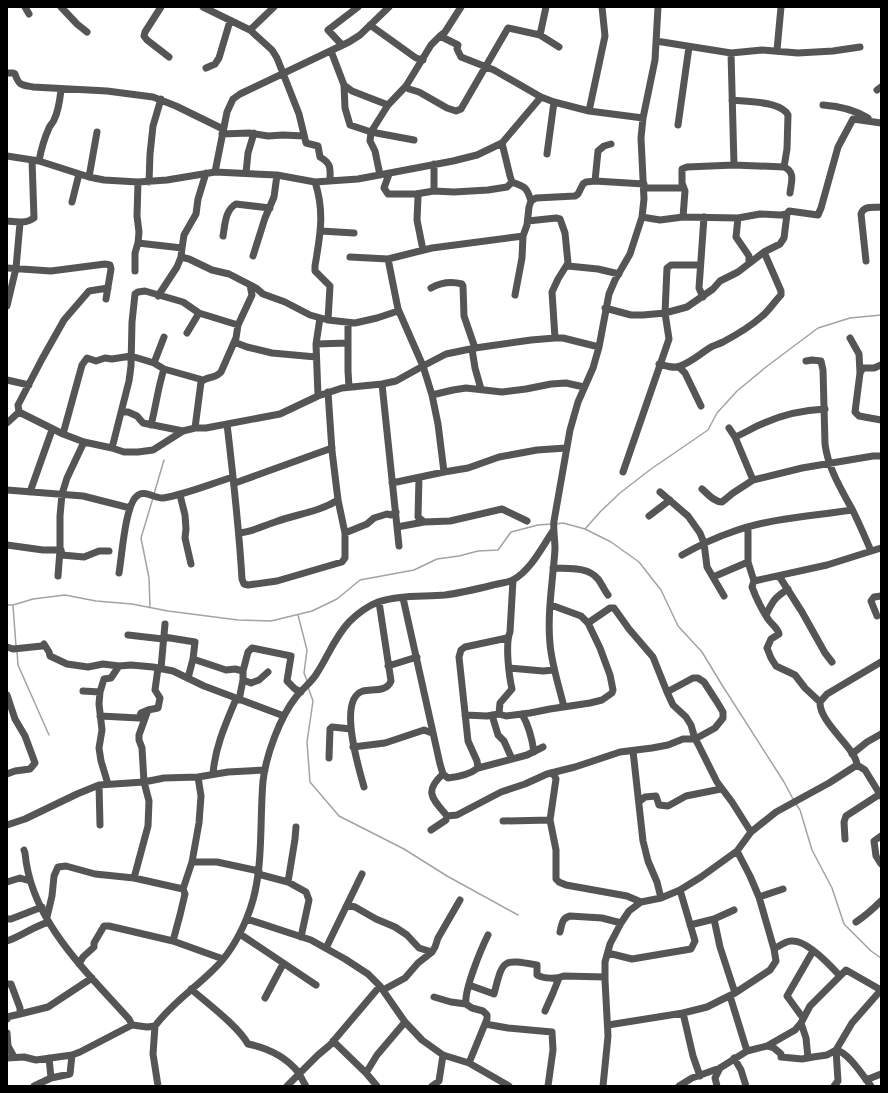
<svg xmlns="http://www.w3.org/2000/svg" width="888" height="1093" viewBox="0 0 888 1093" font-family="Inter,sans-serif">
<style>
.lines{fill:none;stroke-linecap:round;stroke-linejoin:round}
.stream{stroke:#a3a3a3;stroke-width:1.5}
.minor{stroke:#555;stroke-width:7}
</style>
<rect width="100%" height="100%" fill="#fff"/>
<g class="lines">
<path class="stream" d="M154,494L164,460
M556,524L563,523L585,529L611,542L639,562L661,590L678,626L702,652L722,685L784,782L793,799
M585,529L600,512L620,493L651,469L708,430L717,413L737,391L766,367L818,328L850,318L881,315
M7,605H13L33,599L65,595L96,601L132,604L168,611L238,620L271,621L312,611L337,599L360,580L414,570L437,559L459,556L478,551L498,550L511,532L538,525L551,524
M13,606L16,646
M150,607L149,578L141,538L153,498
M298,615L307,650L304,673L307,681
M17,651L18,665L49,735
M308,687L313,701L307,742L310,782L339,816L404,849L447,876L518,915
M796,804L800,810L812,850L832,888L844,924L871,951L881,958"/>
<path class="minor" d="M25,7L29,14
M61,7L77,24L87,32
M161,7L145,32L144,36L147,40L169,57
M203,7L250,30L272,50L277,58L299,114L306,143L318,146L320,157C332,164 330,168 330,181
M370,25L416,58L423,60
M250,30L274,7
M540,35L546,7
M440,36L458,45L457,49L461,57L494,70L541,97L554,102L589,111L643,118
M656,41L731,53L762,50L798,53L833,51L860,47
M342,45L328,30L358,7
M777,50L781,7
M331,51L344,85L345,108L350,125L371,132L414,140
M731,53L734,165
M206,68L215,64L219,58L230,21
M7,73H13L15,74C19,86 22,85 33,87L107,91L153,97L176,106L223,129
M344,85L352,91L388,105
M406,86L409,89L419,92L447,108L456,111L461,109L508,28L540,35L559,47
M877,90L881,87
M732,100C747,102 775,101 786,112L788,115L787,149L784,167
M823,105C838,106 855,110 868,118
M589,111L605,36L602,7
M678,125L689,47
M222,134L249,133L268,136L283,135L304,136
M502,143L510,176L512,182C526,187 527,188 531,201
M547,154L554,102
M7,156L39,161L89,177L104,180L138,182L167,180L215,172L277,175L315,182L358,179L453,161L477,155L502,143L541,97
M39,161C41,150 44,139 49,128C50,125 53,123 54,120C58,112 60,99 61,90
M215,172L227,112L233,99L240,94L349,42L360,35L389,7
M246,173L248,153L254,133
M389,174L384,188L388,194H416L434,191L454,192L488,190L507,187L512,182
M380,175L375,151L370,141L371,132L388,105L406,86L431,45L440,36L445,32L461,7
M89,177L97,132
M595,181L598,151L604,146L611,144
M149,182L150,154L153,126L161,99
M315,182C325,212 320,236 315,266V271L330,286L328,320
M644,188H683
M434,191V164
M416,194L418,197L417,220L423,250
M72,202L79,174
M642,217L660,220L683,217L738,218L760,214L780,215L787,214L789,211L818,215L821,208L838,147L853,119L881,123
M683,217L685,191L682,183V169L687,167L734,165L784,167C796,172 791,183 790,193
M738,218L736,237L749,256V262
M7,221C16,222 26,224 34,218L32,160
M528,221L556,218L560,219L565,233L568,263L558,279L552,292L555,338
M321,231L354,233
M223,236C225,225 225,210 236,204L270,208
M138,243L182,248
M253,256L265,218L274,197L277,175
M181,257L189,259L212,270L229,274L256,288L263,294L285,302L310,315L328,320L355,323L377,318L398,311
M350,257L388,259L432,248L523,236
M388,259L398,309L423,366L432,395L438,424L444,472
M866,261L861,214C864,205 873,208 881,207
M568,266L598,269L619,274
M7,268L51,271L105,264L110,265L111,269L106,299
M135,271V253L138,243L139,232L137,216L138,182
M431,288C440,283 451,281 462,284L463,286L464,316L475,348
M515,295L522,258L523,236L527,225L529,207L531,201L536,198L575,196L578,194L583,184L586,182L595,181L644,184
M158,296L177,267L181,257L182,248L184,235L196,214L198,199L206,173
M703,297L699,288L704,217
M7,306L16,268L20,223
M605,308L631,315H643L665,313L687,307L713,289L720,281L738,272L764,252L780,244L784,238L787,214
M348,323V371L349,387
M187,333L199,313
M850,338L859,354L860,373L855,412L859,416L881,420
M234,342L247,347L272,353L316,357
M316,344L348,343
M472,349L475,368L481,389
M806,361L812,360L821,361L823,370L825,444C828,468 841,489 853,511C859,523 865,537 871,551
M154,363L164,337
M659,364C666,366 674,369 680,366C692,362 701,353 711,347C715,345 719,344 723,342C736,335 750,327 761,317C769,311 774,302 781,295V291L764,252
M679,367L685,373L701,406
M860,373L863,368H874L881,365
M7,380L29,385
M382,384L399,546
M432,395L453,390L466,388L502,392L526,389L551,384L566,383L584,387
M318,396L316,344L320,318
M19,412L63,434L84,442L112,448L124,452H138L153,450L183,431L195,428H206L280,414L318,396L342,388L382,384L396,381L423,366L446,354L475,348L531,340L555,338H563L599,347
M122,412H128L137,416L143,423L183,431
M7,423L19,412L18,405L42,359L64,320L89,291L108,288
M227,424C233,475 239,527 242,579L244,584L248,585L277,581L335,564L342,562L345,558V533L338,500L332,451L328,392
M151,425C156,406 158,387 164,369
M195,428L201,382C207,376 215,379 221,372L236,338L238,325L252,295L250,285
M729,428L735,437L753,480
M63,434L82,365L87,358L96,361L105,358L112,359L131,356L154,363L164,369L203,380
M735,437C745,433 754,427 764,423C782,415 804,410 825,409
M112,448L129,381L131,366L132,322L135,294L138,292L145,291L183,302L199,313L238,325
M623,472L669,339L665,313L667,268L671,265H700
M419,478L418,517L424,522L450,521L502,509L527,521
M235,483L332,448
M392,483L444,472L468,468L499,457L537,450L566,448
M702,489C708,494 714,502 722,502L733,493L753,480L802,468L873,456H881
M7,490L83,496L130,508
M30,492L52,430
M660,492L688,516L700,533L704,543L707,567L724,596
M180,495L185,515L186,529L185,538L191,564
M649,516L670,500
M397,527L424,522
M748,528V562L754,581L827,565L881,548
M239,533C252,532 263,526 275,522C297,514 319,512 338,500
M345,533L367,524L374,518L387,514L391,515L396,512
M7,545L43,550H60
M61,550L62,555L84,557L99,551H109
M682,555C698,546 714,538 732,532C770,518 813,516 852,510
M553,568C567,569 588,566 598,579C602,584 604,590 608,595
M119,573C122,556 125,505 137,496C144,489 155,499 163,498C187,494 210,484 233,477
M58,576L60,550V516L62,494L67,478L84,442
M779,576L802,612L825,653L832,662
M713,577L748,562
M754,581L752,587C756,598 761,608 768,619C771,624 778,628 779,634L771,639L767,648L771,658L776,666L795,675L805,688L820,702
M403,598L440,764L443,774L448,778C459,777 470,774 478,768L527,755L543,747
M766,615C773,601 774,598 788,589
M877,616L871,601L874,597L881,596
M588,623L610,608H614L629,629L653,657L667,692L673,705L686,717L691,725L695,739L698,744L717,782L732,802L751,832
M128,635L163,639
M164,637L195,642L193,659L188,678
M7,647L13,649L42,646L44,644L49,652L50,656L67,664L88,667L103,664L119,666L131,665L153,667L173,671L204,686L284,716
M193,659L226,670L235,669L243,671V680L251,683L259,680L268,672
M388,666L417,657
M161,668L165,624
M509,668L543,671L554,670
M243,671L248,652L252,648L291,656L287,681L295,689L301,692
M83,691L100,692L104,679L111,678L119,666
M100,692L99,704L102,730L99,748L101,761L108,784
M7,695L15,719L25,736L35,763L30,769L15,771L7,774
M239,700L243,680
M564,707C559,686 552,666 550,644C547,613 553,580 555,549C555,539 553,530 554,521L570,430L578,402L593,368L599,347L609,294L615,280L630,254L642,217L644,199L641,138L643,118L655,60L658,7
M499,714L500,703L512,689C509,676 505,644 510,632L513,580
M522,714C529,726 532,738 534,752
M465,715L487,716L499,714L506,716L530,713L550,709L590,703L602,700L612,693L613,690L610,675L600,648L588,623L581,616L551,605
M492,715L498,735L504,741L512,759
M100,716L139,718L141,713L148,710
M353,747L385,743L424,730L432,733
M633,751L643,841L648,861L657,882L661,898
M852,754L867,742L881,734
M329,758L330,729L332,727L351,729
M857,765L865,770L881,796
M478,768L477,761L468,741L459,657L461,650L465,647L507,638
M551,773L554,775L556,779L550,820L556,850V879L559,882L566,885L627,896L641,902
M213,774C215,747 226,723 236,699
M443,774C423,792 433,799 447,816
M99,785L100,825
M364,787C359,769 337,699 363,691C373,689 387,692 391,681L379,602
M640,801L645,797L656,796L659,805L668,806L686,796L721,789
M503,821L550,820
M7,825L25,819L77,794L99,785L144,782L164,778L198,777L228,772L265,770
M431,830L446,820L447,816L457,815L501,792L525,784L547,774L575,767L620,752L652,748L668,745L683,739H695L715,728L723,718V712L717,702L704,682L698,678H693L667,692
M881,836L874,841L876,856L881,864
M845,839L844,822L846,816L880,794
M24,850L25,853C31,921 86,971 129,1019L132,1025
M192,862H217L259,871
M258,874L288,882L306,892L309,900L301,937
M134,878L148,826L149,801L144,782L142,748L139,740V735L148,710L158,708L160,698L155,690L158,668
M7,882L20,878L30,881
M288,882L295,839L296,827
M759,897L783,889
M347,905L355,907L376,919L395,927L407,935L419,948L432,952
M47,917L52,896L54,876L58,867L66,866L95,874L134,878L183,889
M7,919H11L42,907
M247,919L311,940L345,959L368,974L380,986L405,1022L422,1040L443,1055L469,1063L509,1086
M714,919L720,947L735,993
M856,922C865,916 873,909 881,901
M690,925L714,919L734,910
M560,932C562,924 562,918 570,916L602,918L621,923
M240,934L316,985
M7,941C22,936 34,926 49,922
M173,941L180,915L185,894L183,889L192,862L199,823L201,796L198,777
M326,948L362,874
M774,949C779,946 786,941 791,941C806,939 831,966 840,976
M608,953L632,959L691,949L695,941L680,890
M79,964L83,957L94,947V943L104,926H109L173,941L223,959
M7,984H11L20,1008V1014L7,1017V1019
M469,985L494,994C503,959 502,959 537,965V975C544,979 557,979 564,976L605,977
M191,989C208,1004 238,1026 248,1044C267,1048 285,1056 298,1072C301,1076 303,1082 306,1086
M383,990L405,978L418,963L432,952L435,947L438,938L460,900
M730,996L747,1051
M434,997L451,1002L466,1004L472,1008L483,1011L487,1015V1019L469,1063
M265,998L283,964
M466,1004C464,990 481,949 488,935
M545,1011L553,993L559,978
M683,1013L693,1056L700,1076
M20,1014L48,1007L92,978
M803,1018L787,996L813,951
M801,1023L806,1038L808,1058
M485,1024L508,1028L552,1032L553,1050L548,1086
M608,1025L683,1013L707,1007L735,993L770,970L776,961L774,949L759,897L750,876L737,851
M155,1026L153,1054L158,1086
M7,1033L8,1046L14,1057
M333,1041L366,1073L377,1086
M767,1046L774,1048L781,1054V1057L802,1059L813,1057L827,1055L836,1050L852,1023L881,990
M836,1050C848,1052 863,1076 871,1086
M7,1058L24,1057L36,1060L72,1055L80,1052L132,1025L147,1027L155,1026C171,1004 194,989 213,970C228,956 238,939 246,920C265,877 259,827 263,781C266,755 280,717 296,697C303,688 312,682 317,673C328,656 335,637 349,622C357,614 368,606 378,602C398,595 424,597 445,595C461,593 477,589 493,585C499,583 507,583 513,580C531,570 542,547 553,531
M49,1058L51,1078
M734,1058L741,1070L746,1086
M366,1073L377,1055L405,1022
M866,1080L881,1074
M34,1086L51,1078L70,1074L72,1055
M287,1086L318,1055L330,1045L380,986
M432,1086L439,1081L443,1055
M603,1086L608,1036L605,980V962L610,944L621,923L629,911L641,902L661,898L680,890L701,877L737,851L751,832L776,812L829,783L857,765C856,748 819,723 820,702L827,694L881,662
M679,1086L692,1078L720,1068L747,1051L767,1046L795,1030L801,1023L810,1006L846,970L881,990
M717,1086L715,1078L720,1068
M834,1086L838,1081L836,1050"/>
</g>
<rect width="888" height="1093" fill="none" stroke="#000000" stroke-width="16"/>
</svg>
